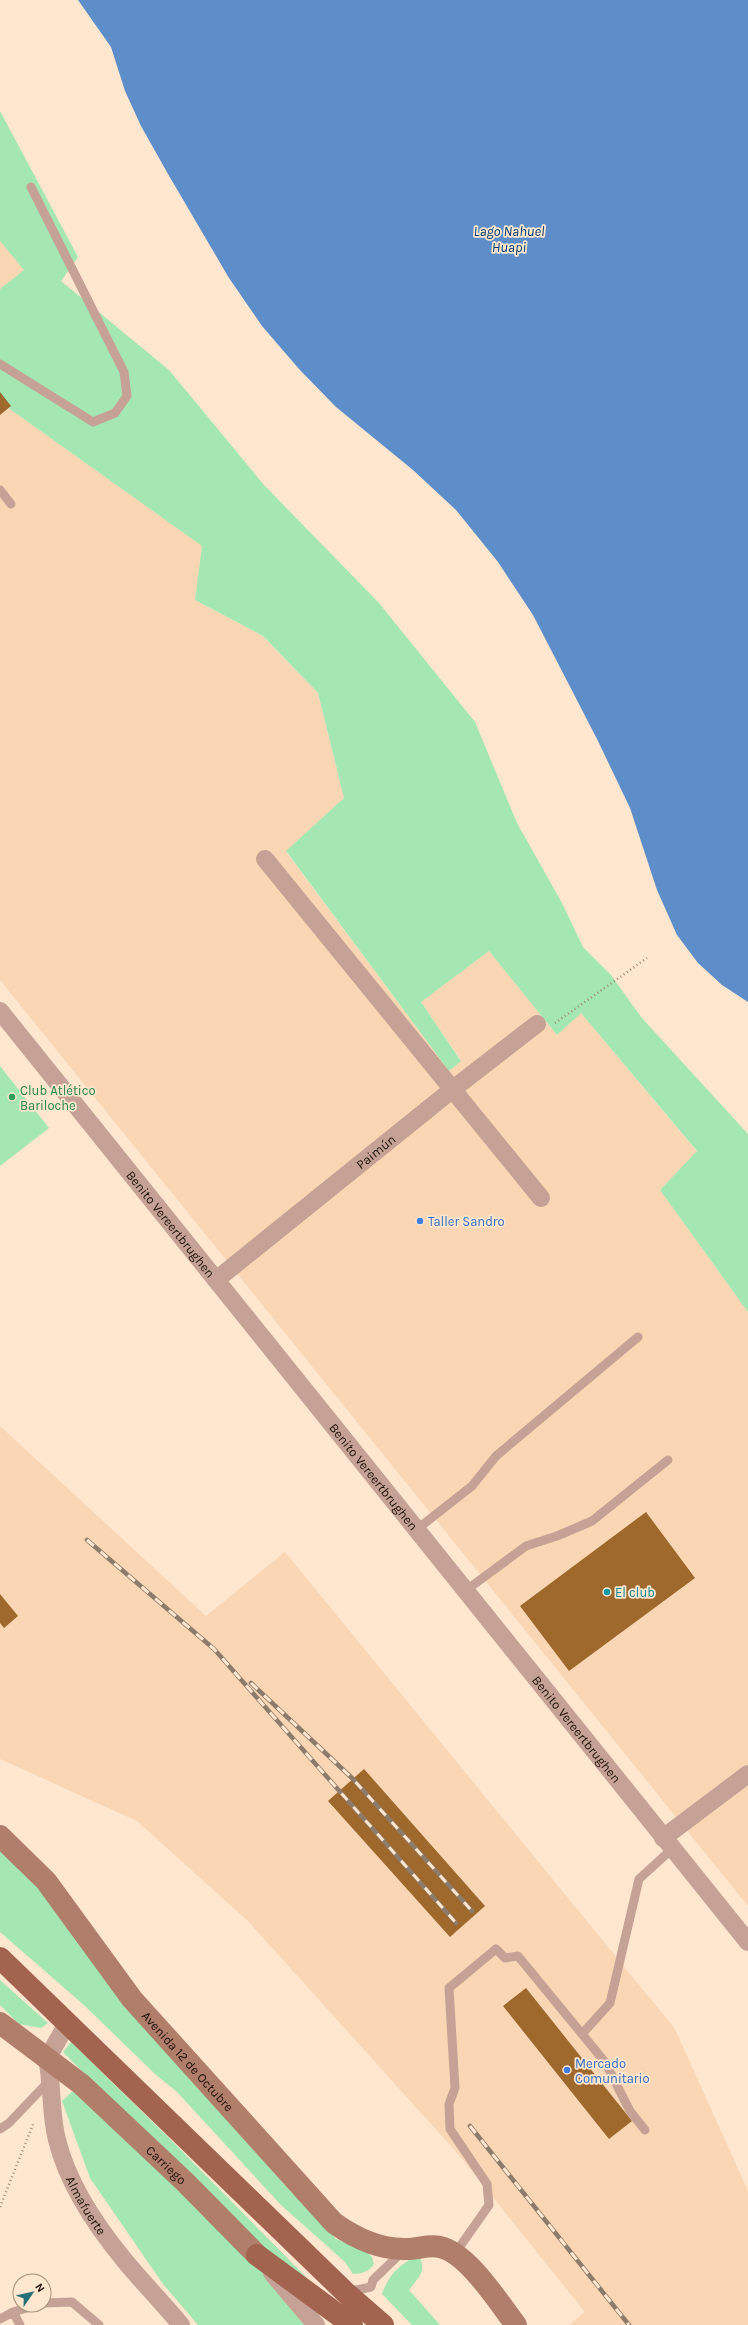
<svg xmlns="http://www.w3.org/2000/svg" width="748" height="2325" viewBox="0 0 748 2325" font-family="Karla,sans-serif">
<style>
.built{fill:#fad6b4}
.green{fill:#a4e7b2}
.water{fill:#5e8ec9}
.building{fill:#9f682c}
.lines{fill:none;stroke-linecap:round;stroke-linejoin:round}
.path{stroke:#9e8c7a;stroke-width:2.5;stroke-dasharray:1 3;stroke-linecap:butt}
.lane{stroke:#c6a296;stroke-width:9}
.street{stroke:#c6a296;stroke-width:18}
.secondary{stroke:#b27e6c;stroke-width:22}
.primary{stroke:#a3644f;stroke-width:22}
.rail-casing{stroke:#8d7b6b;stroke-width:4.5}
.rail{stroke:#fee6cf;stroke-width:3;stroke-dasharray:9;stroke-linecap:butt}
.leisure-dot{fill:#2e9e5b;stroke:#fee6cf;stroke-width:1.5}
.shop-dot{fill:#3f7fe0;stroke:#fee6cf;stroke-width:1.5}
.culture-dot{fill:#0f9aa8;stroke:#fee6cf;stroke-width:1.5}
.labels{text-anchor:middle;stroke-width:3.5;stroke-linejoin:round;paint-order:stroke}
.leisure-label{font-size:13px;fill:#27864d;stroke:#fee6cf;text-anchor:start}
.street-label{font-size:13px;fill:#1d1208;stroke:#fee6cf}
.shop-label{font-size:13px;fill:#366cbe;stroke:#fee6cf;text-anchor:start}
.culture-label{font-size:13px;fill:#0d838f;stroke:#fee6cf;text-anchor:start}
.water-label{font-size:14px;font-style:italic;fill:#02386e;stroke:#fee6cf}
</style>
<rect width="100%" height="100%" fill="#fee6cf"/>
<path class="built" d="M0,241L24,270L0,289Z
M0,402L202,546L195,600L262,636L318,693L344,798L286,852L449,1071L461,1060L421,1002L489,951L557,1035L581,1013L697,1152L660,1190L748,1312V1906L0,980Z
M0,1426L206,1616L285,1552L675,2029L748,2191V2325H569L585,2312L459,2155L248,1921L137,1821L0,1759Z"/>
<path class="green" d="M0,111L78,257L61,281L169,370L264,485L379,603L475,722L517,823L562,903L583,947L611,975L641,1017L748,1134V1312L660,1190L697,1151L581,1013L557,1035L489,951L421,1002L461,1061L449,1071L286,851L344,798L318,693L263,636L195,600L202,546L0,402V289L24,270L0,241Z
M0,1066L49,1128L0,1166Z
M0,1845L11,1853L168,2052L284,2184L336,2239L367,2252L372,2257L374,2264C370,2271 361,2274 353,2274L345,2262L281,2205L177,2092L155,2074L85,2006L0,1932Z
M0,1980L48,2023L41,2028L19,2024L0,2005Z
M71,2042L168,2137L308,2279L258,2248L63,2052Z
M76,2088L259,2266L304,2325H198L163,2284L90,2178L62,2101Z
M419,2255C427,2272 419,2276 409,2290L440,2325H412L382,2294C388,2275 401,2263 419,2255Z"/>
<path class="water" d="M78,0H748V1002L722,985L698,963L677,935L657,890L630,808L597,739L533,615L498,562L456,510L413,470L336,407L299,369L262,326L229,278L168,174L141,126L125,91L111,47Z"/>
<path class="building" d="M0,392L11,406L0,415Z
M646,1512L695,1578L569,1671L520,1606Z
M0,1594L18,1616L4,1628L0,1623Z
M364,1769L485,1906L450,1937L328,1801Z
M526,1988L632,2121L609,2139L503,2006Z"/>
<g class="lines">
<path class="path" d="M555,1023L647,958
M0,2207L34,2122"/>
<path class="lane" d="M0,364L93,422L115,413L127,396L124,372L31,187
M0,490L11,504
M416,1530L472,1486L496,1456L638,1337
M465,1591L526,1546L557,1536L592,1521L668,1460
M582,2034L610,2003L639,1879L672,1849
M0,2129L9,2123L50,2080
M454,2255L489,2205L487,2184L450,2129L449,2104L455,2088L449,1988L496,1949L505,1958L518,1956L605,2062L630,2111L645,2130
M347,2292L371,2287L373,2280L402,2252
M44,2303L72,2302L99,2325
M0,2319L13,2312
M20,2325L13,2312L37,2305"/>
<g class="street">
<path d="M265,859L541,1198"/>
<path id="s1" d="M0,1011L748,1942"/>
<path id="s2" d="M216,1280L453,1089L537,1024"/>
<path d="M663,1838L748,1774"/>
<path id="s3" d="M68,2022L47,2059C53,2086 50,2113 57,2140C68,2184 96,2226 125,2261C143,2283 163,2303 181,2325"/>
<path d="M272,2273L316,2325"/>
</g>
<g class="secondary">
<path id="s4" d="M0,1836L46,1881L132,1999L334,2223C355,2238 378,2249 404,2249C416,2250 428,2244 440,2247C468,2253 499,2303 516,2325"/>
<path id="s5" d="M0,2023L81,2084L185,2182L257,2255"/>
</g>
<path class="primary" d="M0,1958L345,2292L383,2325
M257,2255L352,2325"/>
<defs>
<path id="rail" d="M87,1540L214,1649L456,1923
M251,1683L352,1778L472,1911
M470,2126L629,2325"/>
</defs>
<use href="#rail" class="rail-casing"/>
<use href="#rail" class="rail"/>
</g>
<circle class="leisure-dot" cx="12" cy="1097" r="4"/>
<g class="shop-dot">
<circle cx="420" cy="1221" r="4"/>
<circle cx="567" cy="2070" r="4"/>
</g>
<circle class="culture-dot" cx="607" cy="1592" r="4"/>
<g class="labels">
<g class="leisure-label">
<text x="20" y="1095">Club Atlético<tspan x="20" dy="15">Bariloche</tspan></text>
</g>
<g class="street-label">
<text dy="5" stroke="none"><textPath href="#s2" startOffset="205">Paimún</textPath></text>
<text dy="5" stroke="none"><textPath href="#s1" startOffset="273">Benito Vereertbrughen</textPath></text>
<text dy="5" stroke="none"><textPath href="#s1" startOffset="597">Benito Vereertbrughen</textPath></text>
<text dy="5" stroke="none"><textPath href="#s1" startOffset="921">Benito Vereertbrughen</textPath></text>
<text dy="5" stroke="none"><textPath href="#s4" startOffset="294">Avenida 12 de Octubre</textPath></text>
<text dy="5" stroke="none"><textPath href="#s5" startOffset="219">Carriego</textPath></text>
<text dy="5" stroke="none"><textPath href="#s3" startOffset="196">Almafuerte</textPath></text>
</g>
<g class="shop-label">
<text x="428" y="1226">Taller Sandro</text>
<text x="575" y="2068">Mercado<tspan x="575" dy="15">Comunitario</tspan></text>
</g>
<g class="culture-label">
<text x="615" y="1597">El club</text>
</g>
<g class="water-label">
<text x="509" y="236">Lago Nahuel<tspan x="509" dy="16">Huapi</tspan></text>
</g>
</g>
<g transform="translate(32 2293) rotate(56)"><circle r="19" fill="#fee6cf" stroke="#a4917f"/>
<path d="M0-3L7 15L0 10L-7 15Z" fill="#256f76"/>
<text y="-6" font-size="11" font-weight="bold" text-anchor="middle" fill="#1d1208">N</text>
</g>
</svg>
